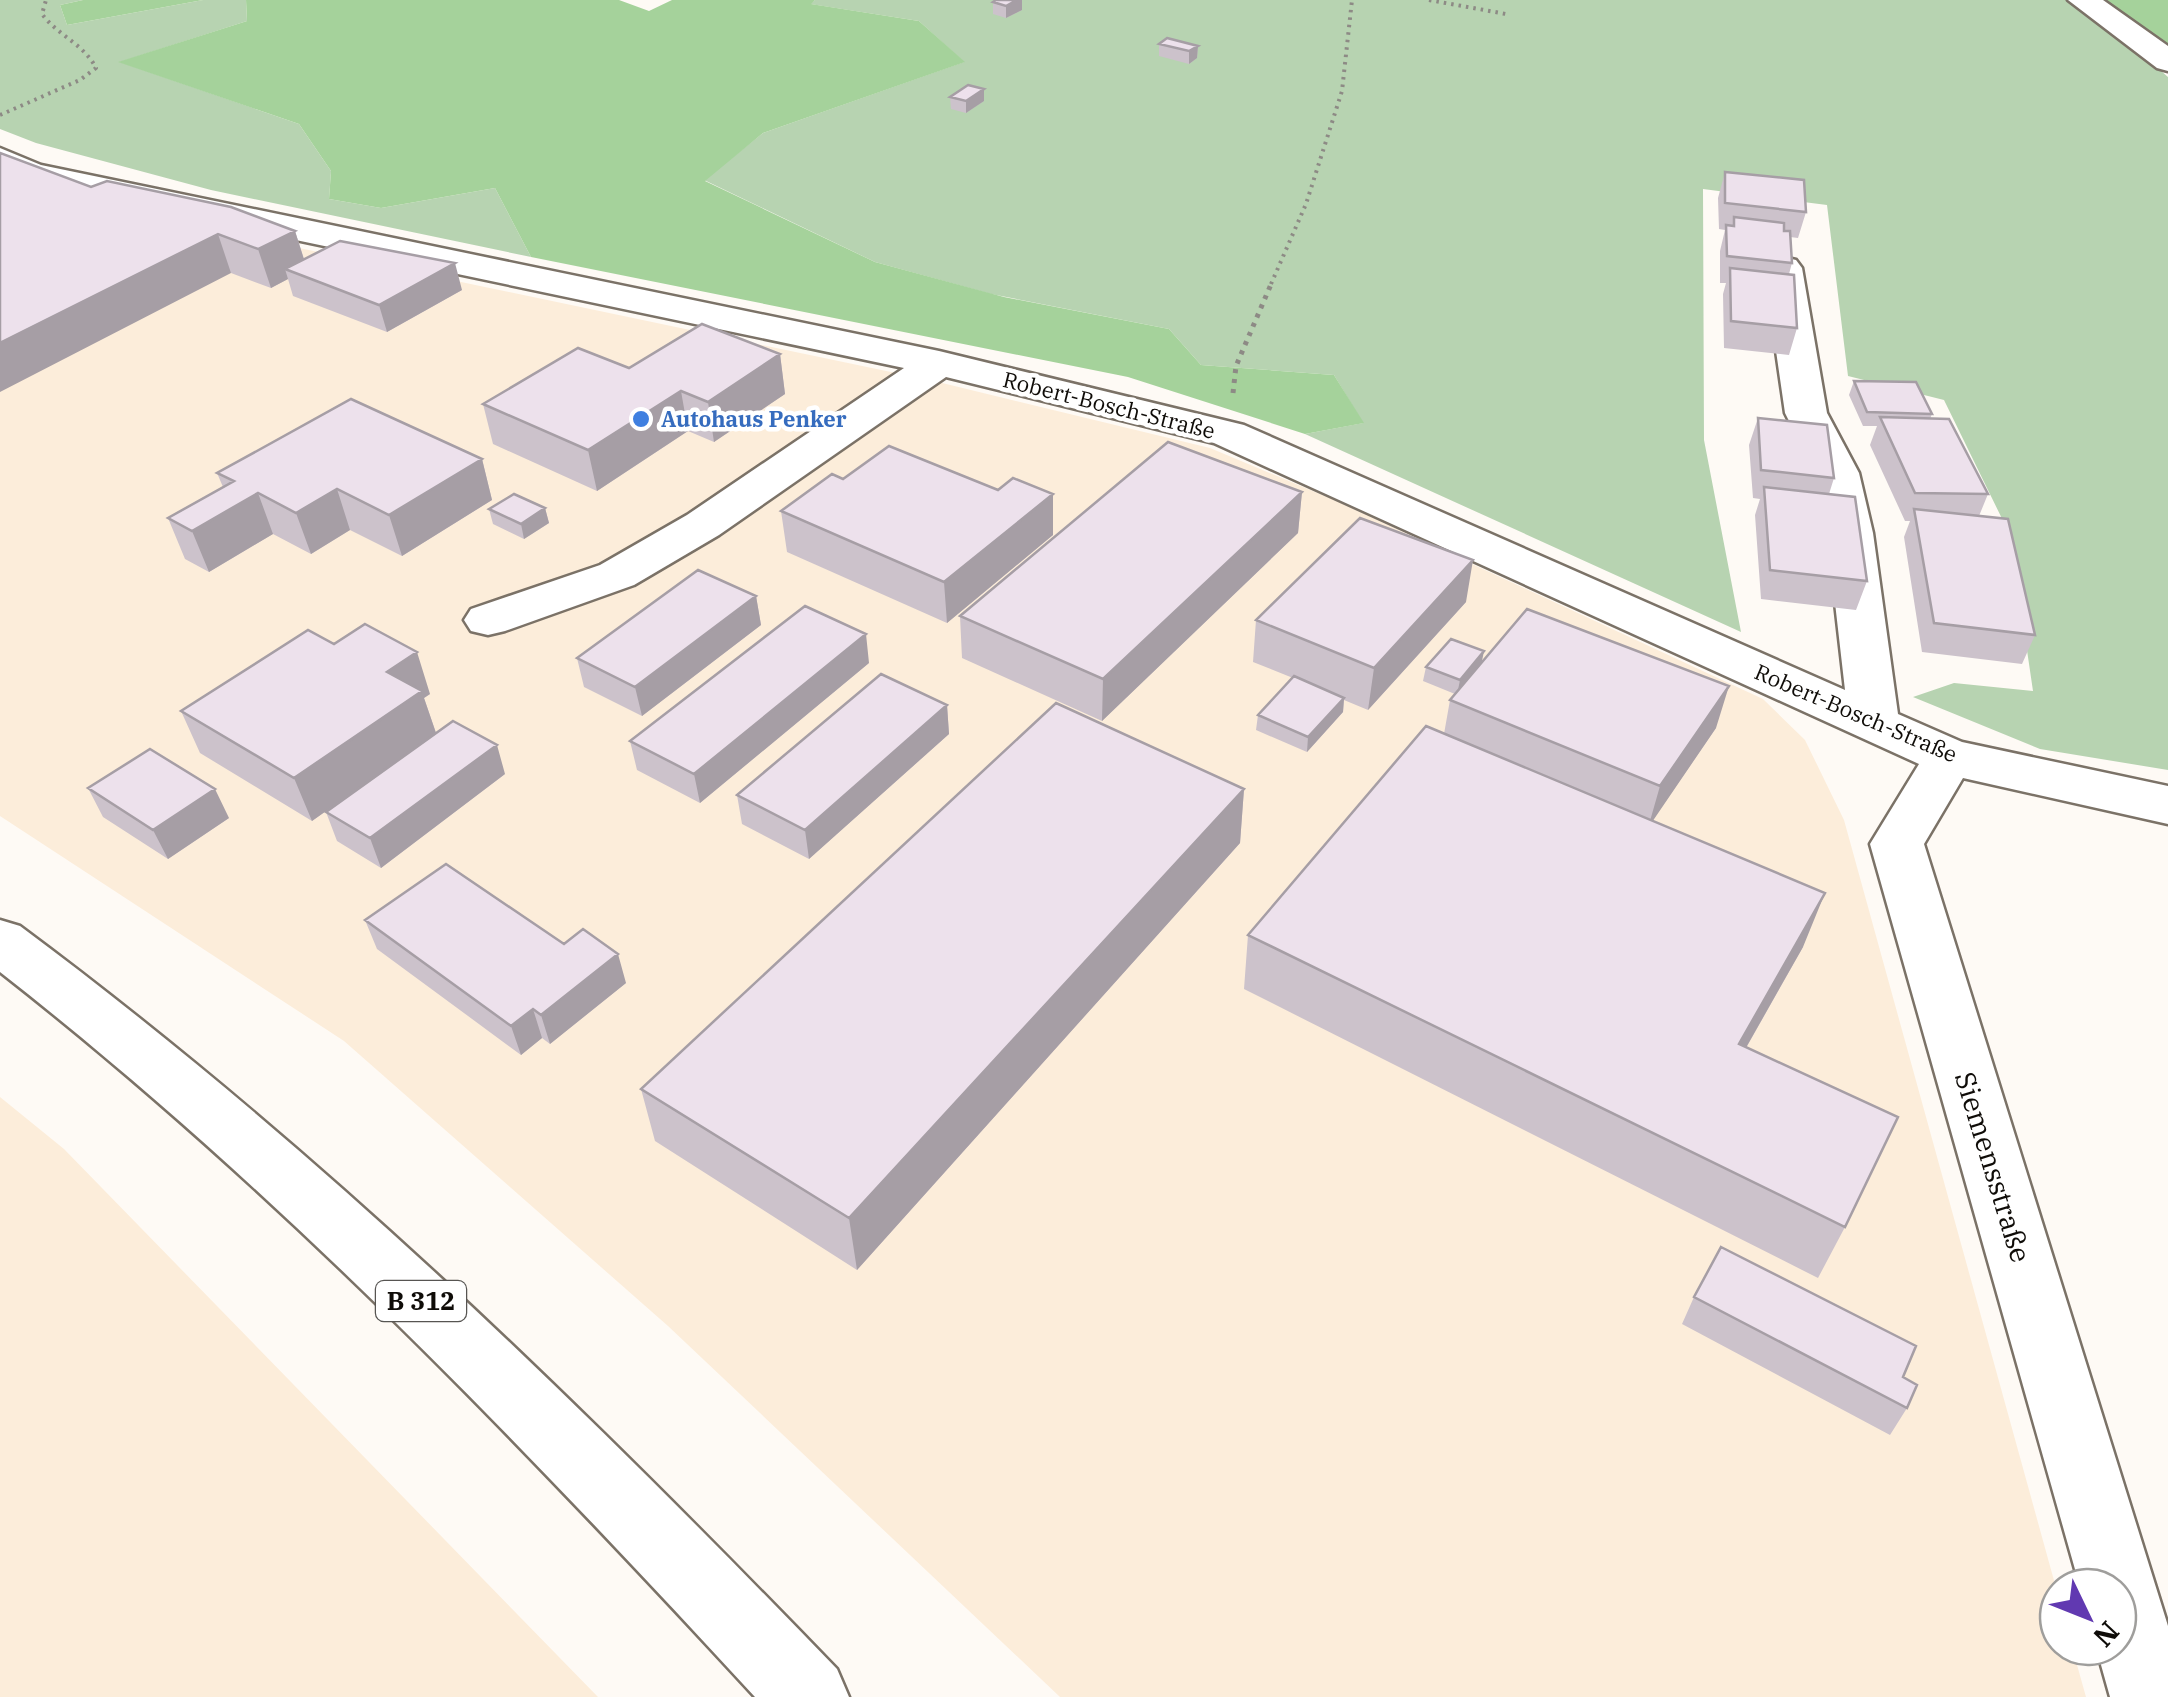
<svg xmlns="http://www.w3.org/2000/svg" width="2168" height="1697" viewBox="0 0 2168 1697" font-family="'IBM Plex Serif',serif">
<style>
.built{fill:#fcedda}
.green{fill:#b7d3b1}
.forest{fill:#a5d29b}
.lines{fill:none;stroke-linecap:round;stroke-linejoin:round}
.minor-casing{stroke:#7b7267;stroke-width:5}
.highway-casing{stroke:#7b7267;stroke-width:5}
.path-far1{stroke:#8d8a85;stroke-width:4;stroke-dasharray:2.5 5;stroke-linecap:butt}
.path{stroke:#8d8a85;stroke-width:5;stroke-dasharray:4 6;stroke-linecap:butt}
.minor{fill:#fff;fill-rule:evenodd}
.highway{fill:#fff;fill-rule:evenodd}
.wall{fill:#ccc2cb}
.shaded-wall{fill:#a69ea5}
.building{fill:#ede1ec;stroke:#a69ea5;stroke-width:2.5}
.shop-dot{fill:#3f7fe0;stroke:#fff;stroke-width:4}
.labels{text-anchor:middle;stroke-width:9;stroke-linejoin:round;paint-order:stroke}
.far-street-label{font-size:22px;fill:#0f0c08;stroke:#fff}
.far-shop-label{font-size:22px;font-weight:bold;fill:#366cbe;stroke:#fff;text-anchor:start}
.shield{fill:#fff;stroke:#575552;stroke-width:2.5}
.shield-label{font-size:25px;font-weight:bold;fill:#0f0c08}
.street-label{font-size:28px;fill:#0f0c08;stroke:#fff}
</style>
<rect width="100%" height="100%" fill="#fefaf5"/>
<path class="built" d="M0,180L27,191L934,381L1210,448L1332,499L1763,699L1805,740L1844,820L2058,1595V1647H2072L2086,1697H1060L668,1326L344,1041L0,816Z
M0,1097L64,1149L598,1697H0Z"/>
<path class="green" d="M0,0H83L60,5L67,25L203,0H246L247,21L120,62L299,124L331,171L329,199L381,208L495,188L531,257L211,190L36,143L0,129Z
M815,0H2079L2168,77V770L2040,749L1913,697L1954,683L2033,691L2010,535L1944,400L1848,376L1827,205L1703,189L1704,440L1741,632L1305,434L1363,423L1334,375L1201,365L1169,329L991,294L875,262L704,180L763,133L964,62L919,21L810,4Z"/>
<path class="forest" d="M83,0H203L67,25L60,5Z
M246,0H619L649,11L672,0H815L811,4L919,21L965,62L763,133L705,181L875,262L1004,297L1169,329L1201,365L1334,375L1364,423L1305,434L1128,377L531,257L495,188L381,208L329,199L331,171L299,124L118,62L247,21Z
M2091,0H2168V57Z"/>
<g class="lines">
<defs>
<path id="minor" d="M2068,0H2103L2168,46V71L2157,68Z
M0,148L41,165L939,351L1244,425L1845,690L1827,533L1815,473L1785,413L1764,268L1770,260L1783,257L1796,260L1802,268L1827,413L1859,473L1873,533L1898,714L1962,742L2168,786V824L1963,778L1924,844L2168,1626V1697H2110L2096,1647H2118V1587H2080L1870,844L1919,764L1214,443L946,377L719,535L634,585L505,631L488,635L471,631L464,620L471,609L600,565L687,515L904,368L30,184L0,172Z"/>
<path id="highway" d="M0,920L20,926C320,1149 578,1401 837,1669L849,1697H755C517,1439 276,1188 0,972Z"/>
</defs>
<use href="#minor" class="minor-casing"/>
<use href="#highway" class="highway-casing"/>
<path class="path-far1" d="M1429,0L1506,14
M0,115L80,80L96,68C84,44 57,35 42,14L46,0
M1271,284L1306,204L1342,91L1352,0"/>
<path class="path" d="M1233,393L1236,366L1272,282"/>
<use href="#minor" class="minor"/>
<use href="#highway" class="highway"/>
</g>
<path class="wall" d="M996,0H1022V10L1006,18L993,14V2Z
M1159,44L1198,46L1197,58L1189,64L1159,56Z
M984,89V101L966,113L951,109L950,97Z
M1725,172L1806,212L1798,238L1790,237L1792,263L1789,274L1797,328L1789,355L1724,348L1723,294L1726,283H1720V251L1725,230L1719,229L1718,198Z
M91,187L295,231L304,259L462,290L387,332L293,296L288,279L271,288L231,273Z
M780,354L785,394L714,442L688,431L597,491L493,444L483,404L629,368Z
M1854,381L1932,414L1930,419L1988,494L1979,516L2035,635L2022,664L1922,652L1904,537L1910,521H1905L1870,445L1877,426H1863L1849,395Z
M1758,418L1834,478L1829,494L1867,581L1856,610L1761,599L1755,515L1760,499L1753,498L1749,445Z
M482,459L492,500L402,556L350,530L311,554L273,534L209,572L185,559L168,518L223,487L217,473Z
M843,479L998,490L1053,535L947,623L787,552L781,511Z
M1302,492L1298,533L1102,721L962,658L960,616Z
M545,508L549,523L524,539L493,524L489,509Z
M756,596L761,625L642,716L584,687L577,658Z
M1466,602L1368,710L1344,700L1343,712L1307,752L1256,730L1258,715L1293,678L1253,662L1256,620Z
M869,663L700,803L637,770L630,741Z
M1481,663L1716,728L1652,821L1803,947L1746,1048L1845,1227L1818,1278L1244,989L1248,935L1444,734L1450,700L1455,694L1423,681L1426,667Z
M430,694L424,698L436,733L312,821L200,753L181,711Z
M947,705L949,734L809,859L742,824L737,795Z
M505,774L381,868L337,841L326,812Z
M88,788L229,818L168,859L103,817Z
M1244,789L1240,843L857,1270L655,1141L641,1089Z
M365,920L564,944L626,983L550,1044L542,1038L521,1055L377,949Z
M1694,1297L1907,1408L1890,1435L1682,1324Z"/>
<path class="shaded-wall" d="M1017,0H1022V10L1006,18V6Z
M1198,46L1197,58L1189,64V51Z
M984,89V101L966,113V101Z
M295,231L307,269H285L288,279L271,288L258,249Z
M218,234L231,273L0,392V343Z
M455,263L462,290L387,332L379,305Z
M780,354L785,394L714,442L708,402Z
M681,391L688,431L597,491L588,450Z
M482,459L492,500L402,556L389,515Z
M337,489L350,530L311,554L296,513Z
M1302,492L1298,533L1102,721L1103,679Z
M258,493L273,534L209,572L192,531Z
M1053,494V535L947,623L944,582Z
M545,508L549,523L524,539L521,524Z
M1473,560L1466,602L1368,710L1374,668Z
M756,596L761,625L642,716L635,687Z
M866,634L869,663L700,803L694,774Z
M1484,651L1481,666L1457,695L1460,680Z
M417,652L430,694L424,698L436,733L312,821L294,778L387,672Z
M1729,686L1716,728L1648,828L1660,786Z
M1344,698L1343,712L1307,752L1308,737Z
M947,705L949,734L809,859L805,830Z
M497,745L505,774L381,868L370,838Z
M215,789L229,818L168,859L153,830Z
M1244,789L1240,843L857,1270L849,1218Z
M1825,893L1803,947L1718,1097L1739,1044Z
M618,954L626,983L550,1044L541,1015Z
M533,1009L542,1038L521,1055L511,1026Z"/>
<path class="building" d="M996,0H1017L1006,6L993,2Z
M1167,38L1198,46L1189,51L1159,44Z
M968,85L984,89L966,101L950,97Z
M0,153L91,187L107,181L231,207L295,231L258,249L218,234L0,343Z
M1725,172L1804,180L1806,212L1725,203Z
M1734,217L1784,223V231H1790L1792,263L1727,256L1726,225L1734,226Z
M340,241L455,263L379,305L285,269Z
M1730,268L1794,275L1797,328L1731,321Z
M702,324L780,354L708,402L681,391L588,450L483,404L578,348L629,368Z
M1854,381L1916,382L1932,414L1867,412Z
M351,399L482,459L389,515L337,489L296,513L258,493L192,531L168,518L234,481L217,473Z
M1880,417L1949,419L1988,494L1915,493Z
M1758,418L1827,425L1834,478L1761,470Z
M1168,442L1302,492L1103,679L960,616Z
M889,446L998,490L1013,478L1053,494L944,582L781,511L832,474L843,479Z
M1764,487L1855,497L1867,581L1770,570Z
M514,494L545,508L521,524L489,509Z
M1914,509L2008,519L2035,635L1934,623Z
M1360,518L1473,560L1374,668L1256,620Z
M698,570L756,596L635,687L577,658Z
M805,606L866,634L694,774L630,741Z
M1527,609L1729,686L1660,786L1450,700Z
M365,624L417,652L387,672L422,691L294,778L181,711L308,630L334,644Z
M1451,639L1484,651L1460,680L1426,667Z
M881,674L947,705L805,830L737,795Z
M1294,676L1344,698L1308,737L1258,715Z
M1056,703L1244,789L849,1218L641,1089Z
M453,721L497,745L370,838L326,812Z
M1426,726L1825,893L1739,1044L1898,1117L1845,1227L1248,935Z
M150,749L215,789L153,830L88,788Z
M446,864L564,944L583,929L618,954L541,1015L533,1009L511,1026L365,920Z
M1721,1247L1916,1346L1903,1377L1917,1385L1907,1408L1694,1297Z"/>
<circle class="shop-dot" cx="641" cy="419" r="10"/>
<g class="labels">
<g class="far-street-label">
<text transform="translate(1109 405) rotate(14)" y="8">Robert-Bosch-Straße</text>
<text transform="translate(1856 713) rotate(23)" y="8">Robert-Bosch-Straße</text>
</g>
<g class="far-shop-label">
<text x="661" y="427">Autohaus Penker</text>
</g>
<rect class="shield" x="376" y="1281" width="90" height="40" rx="8"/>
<g class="shield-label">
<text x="421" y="1310">B 312</text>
</g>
<g class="street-label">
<text transform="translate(1993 1167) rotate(73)" y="10">Siemensstraße</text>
</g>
</g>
<g transform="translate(2088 1617) rotate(133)"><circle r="48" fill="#ffffff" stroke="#9f9e9c" stroke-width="2.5"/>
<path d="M0-8L18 38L0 25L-18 38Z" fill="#6139b1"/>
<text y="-15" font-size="28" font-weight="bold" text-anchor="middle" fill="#0f0c08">N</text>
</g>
</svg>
